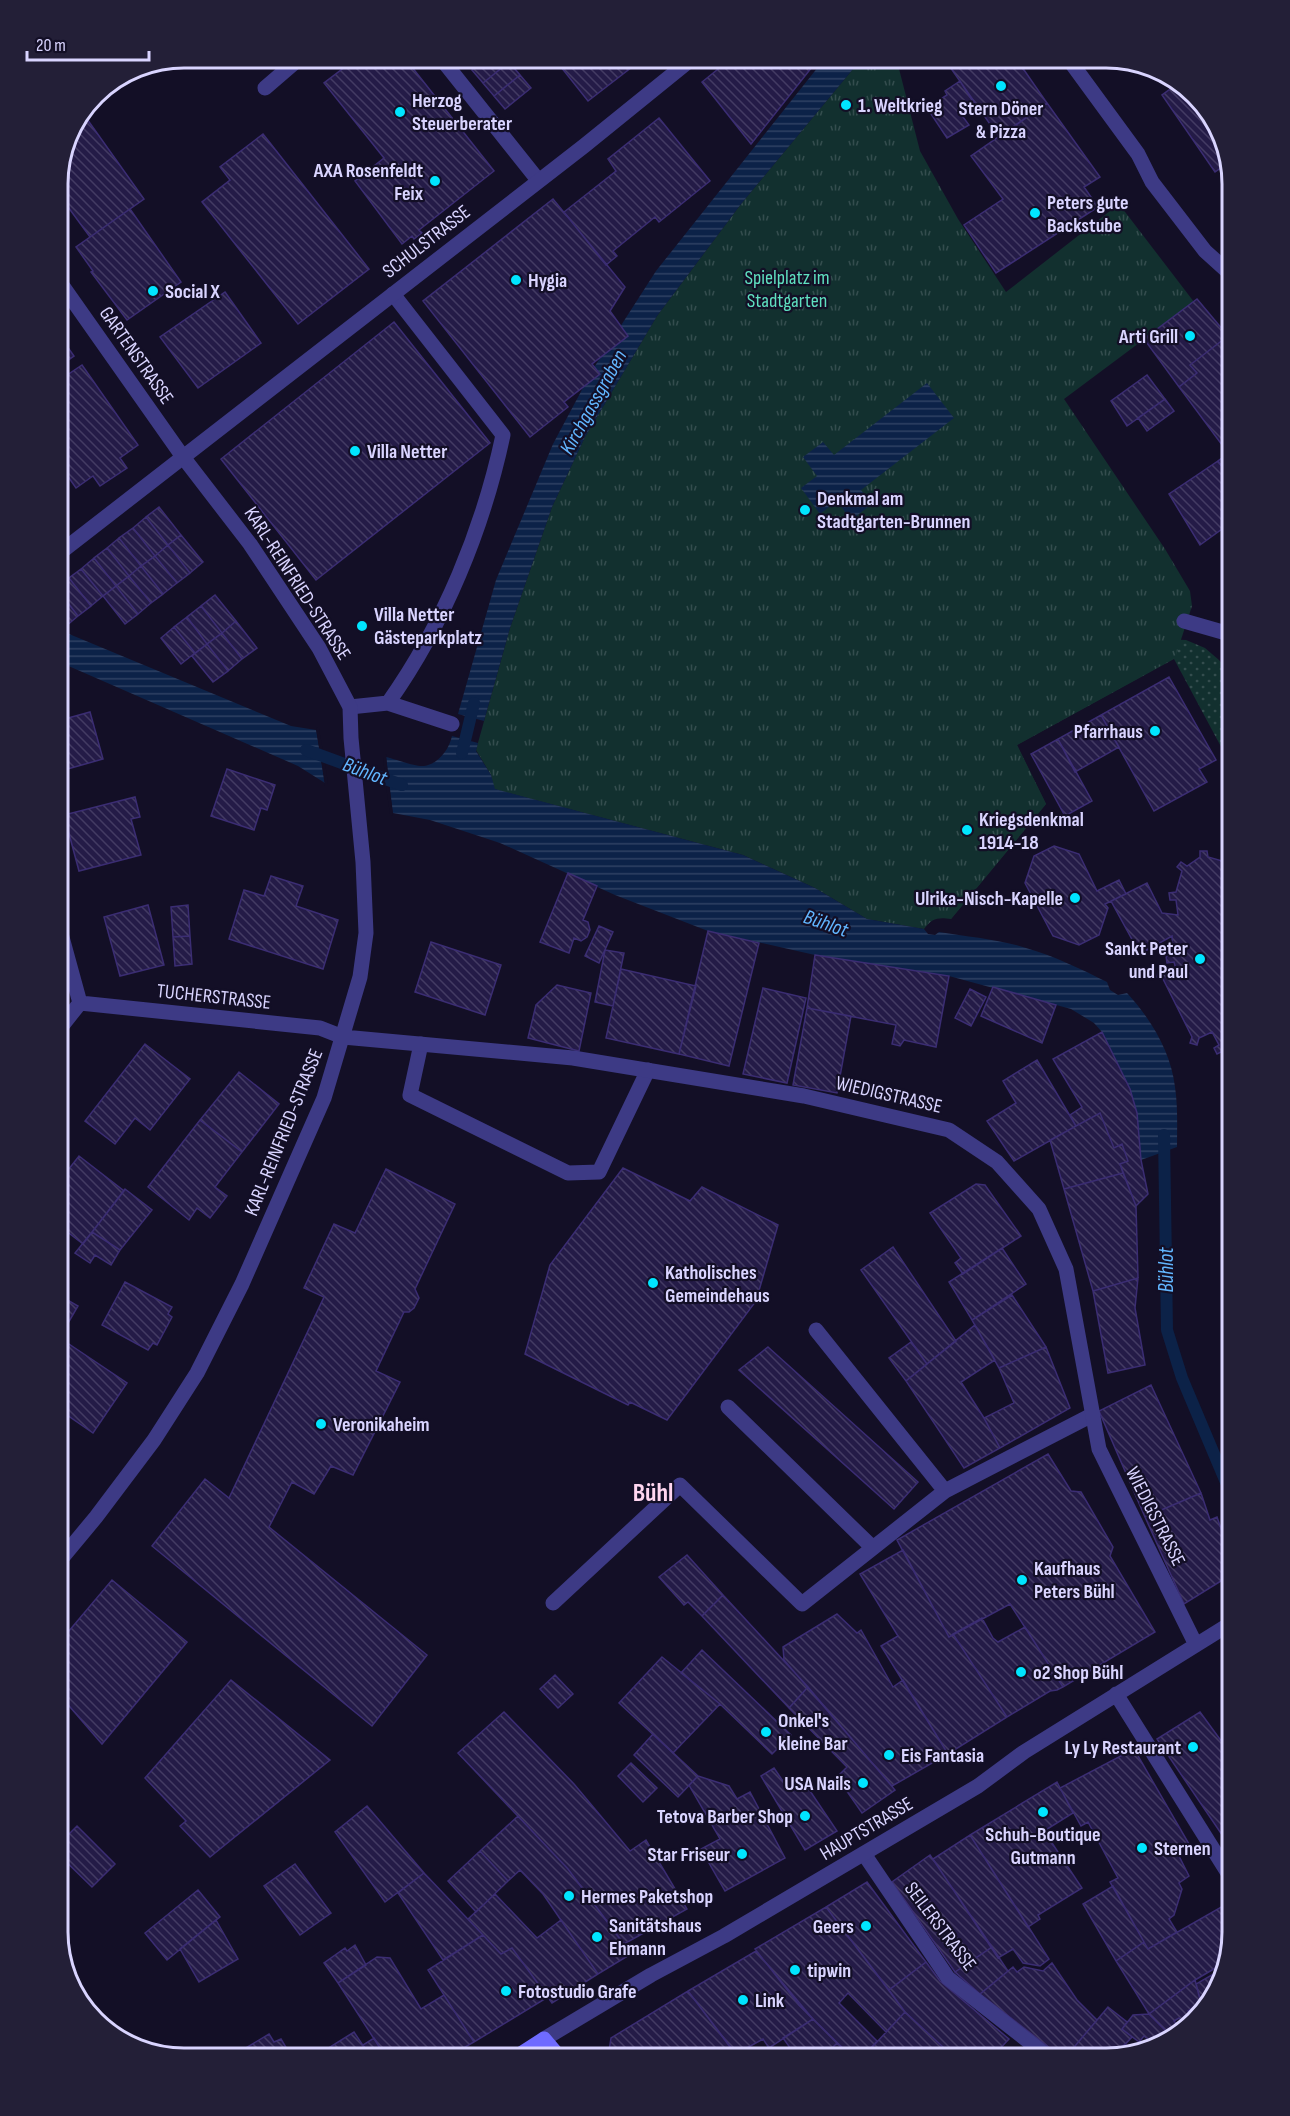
<svg xmlns="http://www.w3.org/2000/svg" width="1290" height="2116" viewBox="0 0 1290 2116" font-family="'Sofia Sans Condensed',sans-serif">
<style>
.grass{fill:url(#grass-dots)}
.park{fill:url(#park-tufts)}
.water{fill:url(#water-rules)}
.pier{fill:#130f26}
.lines{fill:none;stroke-linecap:round;stroke-linejoin:round}
.stream{stroke:#0c2248;stroke-width:12}
.building{fill:url(#building-back-hatch);stroke:#3b2d73;stroke-width:1.5}
.lane{stroke:#3d3a85;stroke-width:15}
.street{stroke:#3d3a85;stroke-width:15}
.secondary{stroke:#6f6bff;stroke-width:15}
.poi-dot{fill:#00e5ff;stroke:#130f26;stroke-width:2}
.labels{text-anchor:middle;stroke-width:4.5;stroke-linejoin:round;paint-order:stroke}
.poi-label{font-size:20px;font-weight:bold;fill:#d9d4ff;stroke:#130f26;text-anchor:start}
.street-label{font-size:20px;fill:#d9d4ff;stroke:#130f26}
.park-label{font-size:20px;fill:#5fe0c0;stroke:#130f26}
.water-label{font-size:21px;font-style:italic;fill:#62b6ff;stroke:#130f26}
.district-label{font-size:26px;font-weight:bold;fill:#ffd6f0;stroke:#130f26}
.rim{fill:none;stroke:#d9d4ff;stroke-width:3}
</style>
<defs>
<pattern id="grass-dots" width="8" height="8" patternUnits="userSpaceOnUse" patternTransform="scale(1.5)"><rect width="8" height="8" fill="#12302f"/><path d="M2 2h.1M6 6h.1" fill="none" stroke="#344d4e" stroke-width="1.8" stroke-linecap="round"/></pattern>
<pattern id="park-tufts" width="24" height="20" patternUnits="userSpaceOnUse" patternTransform="scale(1.5)"><rect width="24" height="20" fill="#12302f"/><path d="M3 7l-1-3M5 7V3M7 7l1-3M15 17l-1-3M17 17v-4M19 17l1-3" fill="none" stroke="#344d4e"/></pattern>
<pattern id="water-rules" width="6" height="5" patternUnits="userSpaceOnUse" patternTransform="scale(1.5)"><rect width="6" height="5" fill="#0c2248"/><path d="M0 2.5h6" fill="none" stroke="#2f4163"/></pattern>
<pattern id="building-back-hatch" width="6" height="6" patternUnits="userSpaceOnUse" patternTransform="scale(1.5)"><rect width="6" height="6" fill="#241b47"/><path d="M-1 5l2 2M0 0l6 6M5-1l2 2" fill="none" stroke="#433b63"/></pattern>
</defs>
<rect width="100%" height="100%" fill="#130f26"/>
<path class="grass" d="M1163,639L1186,640L1205,648L1219,660L1233,676V752L1226,756L1174,659L1017,745L1046,804L951,919L942,795Z"/>
<path class="park" d="M863,57H895L897,61L920,151L958,219L1006,292L1119,204L1194,302L1064,399L1165,549L1190,591L1192,606L1175,658L1017,745L1046,804L951,919C938,917 932,918 924,929L867,919L815,888L743,855L494,789L491,775L476,750L510,628L552,507L585,437L657,316L741,204Z"/>
<path class="water" d="M826,57H863L741,204L657,316L585,437L552,507L510,628L484,721L458,714L496,580L553,444L593,369L656,271Z
M927,383L954,418L861,490L872,504L851,520L837,501L820,514L801,488L817,476L803,457L823,442L834,455Z
M57,629L291,726L316,730L325,783L298,766L57,661Z
M452,736L478,743L476,751L491,775L495,789L743,855L815,888L867,919L924,929L928,934L935,935L939,932C968,937 998,939 1026,948C1054,956 1081,969 1107,982L1110,990L1118,995L1127,993C1151,1019 1171,1052 1175,1087C1178,1107 1177,1128 1177,1147L1141,1160L1137,1113L1130,1089L1102,1032L1094,1023L1071,1009L949,976L815,955L708,931L615,895L500,843L430,820L393,813L386,757C395,759 415,767 424,766C438,764 449,750 452,736Z"/>
<path class="pier" d="M316,727L319,729L324,756L328,783L325,786Z
M386,754L389,785L393,816L390,814L386,786L383,757Z"/>
<g class="lines">
<path class="stream" d="M306,750L402,785
M462,753L474,703
M1164,1135L1167,1330L1182,1378L1233,1499"/>
</g>
<path class="building" d="M358,57H404L494,171L419,230L422,233L414,239L412,236L402,244L355,181L384,158L324,83Z
M488,57H505L509,62L483,83L472,70Z
M553,57H645L588,101Z
M733,57H820L751,144L702,82Z
M943,57H1015L1047,103L999,137Z
M509,62L520,75L494,96L483,83Z
M520,75L531,88L505,109L494,96Z
M960,81L977,108L963,117L969,125L947,138L927,108L947,95L945,91Z
M1180,82L1220,128L1228,163L1215,172L1162,95Z
M1047,103L1100,177L1084,187L1098,207L996,273L964,225L1003,199L971,156Z
M82,112L144,199L90,237L57,192V175L67,134Z
M659,118L710,181L659,222L655,217L613,251L617,256L606,265L564,212L616,171L608,159Z
M263,134L369,269L298,324L202,202L230,180L220,167Z
M553,199L625,287L610,311L628,336L592,364L600,374L564,402L568,407L530,437L423,301Z
M130,209L181,282L127,320L91,272L93,271L76,247Z
M225,292L261,343L198,388L160,337Z
M1197,299L1228,336L1190,365L1197,373L1179,387L1144,339Z
M394,322L490,443L316,580L221,459Z
M57,332L74,356L57,368Z
M1228,336L1233,342V450L1228,453L1179,387L1197,373L1190,365Z
M82,365L138,445L120,458L127,468L100,486L93,476L76,488L57,461V382Z
M1147,375L1165,399L1127,426L1111,401Z
M1165,399L1174,411L1147,431L1138,418Z
M1233,450V477L1231,479L1218,461Z
M1218,461L1233,482V521L1200,545L1169,494Z
M159,507L181,535L168,545L146,517Z
M146,517L168,545L155,556L133,528Z
M1233,521V539L1225,527Z
M133,528L155,556L141,566L119,538Z
M181,535L203,562L190,573L168,545Z
M119,538L141,566L129,576L107,548Z
M168,545L190,573L177,583L155,556Z
M107,548L129,576L116,586L94,558Z
M155,556L177,583L163,594L141,566Z
M94,558L116,586L103,596L81,569Z
M141,566L163,594L151,603L129,576Z
M81,569L103,596L91,606L69,578Z
M129,576L151,603L138,614L116,586Z
M69,578L91,606L78,616L57,589V587Z
M116,586L138,614L125,624L103,596Z
M57,589L78,616L65,627L57,617Z
M215,595L236,621L222,633L201,606Z
M201,606L222,633L207,644L187,617Z
M187,617L207,644L195,653L174,627Z
M236,621L257,648L242,659L222,633Z
M174,627L195,653L181,664L161,638Z
M222,633L242,659L228,671L207,644Z
M207,644L228,671L213,682L192,656Z
M1169,677L1216,760L1199,769L1207,782L1154,811L1101,715Z
M90,712L103,759L57,772V721Z
M1101,715L1119,747L1075,772L1058,739Z
M1058,739L1092,801L1065,816L1031,754Z
M227,769L275,785L267,810L261,808L254,830L211,816Z
M135,797L140,817L131,819L141,855L79,871L64,815Z
M1054,846L1079,854L1097,891L1119,880L1126,894L1105,904L1108,908L1099,935L1079,945L1053,936L1025,883L1034,856Z
M1200,851H1207L1208,857L1229,863L1233,859V1071L1223,1051L1217,1054L1214,1048L1219,1045L1212,1032L1199,1038L1197,1045L1190,1043L1192,1037L1163,979L1157,977L1158,972L1165,974L1176,969L1174,962L1167,963L1166,956L1173,955L1172,936L1140,954L1111,901L1147,883L1162,913L1178,915L1176,900H1170L1169,893L1176,892L1182,871L1177,867L1181,862L1187,866L1200,857Z
M568,873L597,886L583,920L588,922L590,930L587,937L581,941L574,938L569,953L540,942Z
M271,876L303,886L296,906L338,920L323,969L229,939L244,890L264,896Z
M148,905L164,965L120,976L104,917Z
M188,905L190,936L173,937L171,907Z
M599,926L613,932L599,963L585,956Z
M708,931L759,943L729,1066L679,1054Z
M190,936L192,964L175,966L173,937Z
M431,942L501,965L485,1015L415,992Z
M605,950L624,953L613,1006L595,1002Z
M815,955L949,976L936,1047L904,1040L900,1046L892,1044L896,1025L807,1008Z
M621,969L696,986L679,1054L606,1038Z
M557,985L591,993L579,1051L528,1038L536,1005Z
M993,987L1056,1005L1042,1043L981,1016Z
M763,988L806,998L787,1083L743,1074Z
M970,989L986,997L971,1026L955,1018Z
M807,1008L851,1016L837,1093L793,1085Z
M1102,1032L1130,1089L1137,1113L1141,1160L1148,1194L1136,1206L1120,1164L1128,1161L1122,1144L1114,1148L1100,1113L1076,1126L1070,1115L1082,1107L1053,1059Z
M145,1044L190,1079L150,1130L135,1118L115,1144L85,1121Z
M1037,1060L1076,1126L1014,1161L987,1121L1016,1103L1003,1081Z
M239,1072L279,1104L242,1152L200,1120Z
M1100,1113L1114,1148L1122,1144L1128,1161L1120,1164L1123,1173L1064,1189L1050,1140Z
M200,1120L242,1152L215,1187L227,1196L210,1218L197,1208L189,1220L148,1187Z
M79,1156L124,1191L83,1244L57,1224V1184Z
M623,1168L690,1201L702,1187L778,1225L756,1301L667,1420L630,1402L628,1405L525,1354L550,1265Z
M386,1169L455,1204L415,1289L419,1298L414,1308L409,1312H404L376,1371L400,1382L353,1475L331,1466L314,1494L292,1482L269,1527L427,1655L372,1726L152,1546L205,1479L229,1498L324,1297L304,1288L334,1224L355,1233Z
M1123,1173L1136,1206L1138,1278L1093,1291L1064,1189Z
M976,1184L985,1185L1021,1236L963,1274L955,1263L961,1258L930,1213Z
M125,1189L152,1210L120,1250L92,1232Z
M92,1232L120,1250L111,1265L95,1255L90,1263L75,1253Z
M893,1247L956,1341L927,1364L861,1270Z
M1002,1248L1026,1284L972,1320L949,1282Z
M1138,1278L1135,1308L1145,1365L1108,1373L1093,1291Z
M125,1282L172,1307L168,1314L172,1317L157,1345L153,1343L148,1350L102,1325Z
M57,1294L78,1306L67,1325L57,1319Z
M1012,1295L1046,1347L999,1368L972,1320Z
M975,1325L995,1360L961,1382L984,1418L1000,1448L964,1468L906,1381Z
M57,1336L127,1383L93,1433L57,1408V1391L64,1381L57,1376Z
M911,1342L927,1364L906,1381L889,1358Z
M768,1347L918,1482L894,1509L739,1370Z
M1046,1347L1070,1408L1000,1448L984,1418L1014,1403L999,1368Z
M1151,1385L1201,1493L1145,1517L1099,1411Z
M1048,1454L1071,1491L1081,1492L1113,1547L1110,1556L1155,1632L1063,1687L1010,1604L949,1637L897,1540Z
M1201,1493L1210,1520L1217,1517L1233,1563V1581L1231,1582L1229,1576L1184,1604L1145,1517Z
M903,1550L949,1637L953,1634L1007,1717L948,1754L881,1646L898,1636L860,1574Z
M687,1555L723,1595L702,1616L688,1602L684,1605L659,1577Z
M112,1580L187,1642L102,1744L57,1692V1645Z
M723,1595L808,1687L789,1708L702,1616Z
M837,1614L857,1633L861,1630L893,1687L903,1680L948,1754L892,1786L784,1660L783,1647Z
M982,1618L993,1638L998,1642L1025,1627L1063,1687L1057,1690L1050,1691L1007,1717L953,1634Z
M702,1650L791,1735L772,1754L720,1704L681,1673Z
M662,1657L720,1704L673,1753L619,1703Z
M555,1675L573,1694L558,1708L540,1689Z
M231,1680L330,1760L210,1857L180,1826L186,1821L145,1778Z
M808,1687L895,1790L862,1813L837,1777L847,1767L789,1708Z
M1233,1688V1709L1223,1698Z
M504,1712L574,1784L630,1851L646,1840L687,1909L624,1944L568,1869L458,1753Z
M1200,1712L1233,1757V1851L1157,1739Z
M653,1734L698,1776L678,1797L634,1755Z
M1134,1749L1189,1844L1177,1852L1189,1876L1179,1883L1182,1889L1174,1915L1169,1919L1177,1932L1148,1949L1110,1882L1118,1878L1088,1822L1081,1826L1060,1788Z
M631,1763L657,1788L643,1802L618,1776Z
M774,1768L787,1787L802,1779L837,1831L805,1850L761,1776Z
M698,1776L729,1786L737,1799L750,1792L785,1858L725,1891L701,1849L720,1839L689,1785Z
M1057,1782L1073,1813L1044,1831L1082,1888L1038,1915L1040,1919L1028,1927L970,1835Z
M367,1806L424,1873L385,1902L335,1832Z
M518,1816L568,1869L631,1954L598,1974L543,1894L520,1870L508,1881L480,1851Z
M77,1826L115,1864L92,1887L57,1853V1846Z
M970,1835L1049,1959L1040,1966L1023,1963L1013,1949L998,1958L933,1859Z
M480,1851L508,1881L476,1912L448,1881Z
M930,1855L992,1947L955,1972L892,1882Z
M295,1864L331,1913L300,1935L264,1886Z
M424,1873L483,1935L443,1960L398,1893Z
M867,1882L926,1962L889,1990L826,1907Z
M1113,1886L1144,1942L1116,1961L1083,1904Z
M198,1890L220,1917L167,1960L145,1933Z
M495,1894L537,1938L561,1920L598,1974L552,2003L512,1948L501,1954L468,1919Z
M1230,1902L1233,1909V1933L1224,1963L1195,1980L1149,2014L1116,1961L1144,1942L1148,1949Z
M826,1907L905,2012L886,2032L848,1993L839,2003L877,2041L861,2059H854L813,2019L799,2005L755,1949Z
M216,1920L238,1959L199,1982L180,1949Z
M483,1935L501,1954L512,1948L548,1997L474,2042L428,1970Z
M355,1945L366,1965L338,1983L324,1963L345,1948L347,1951Z
M992,1947L1008,1971L980,1994L955,1972Z
M756,1951L813,2019L769,2048L763,2039L736,2054L688,1991Z
M377,1957L390,1958L421,2009L444,1995L474,2042L444,2059H387L338,1983Z
M926,1962L940,1981L1009,2039L990,2059H956L905,2012L889,1990Z
M1052,1963L1077,2000L1097,2020L1064,2059L980,1994L1013,1967L1017,1972L1024,1967L1043,1971Z
M1222,1969L1212,2003L1203,2011L1196,1984Z
M1195,1980L1201,2002L1188,2011L1193,2019L1186,2026L1179,2018L1174,2021L1181,2029L1171,2036L1149,2014Z
M688,1991L739,2059H617L609,2051L611,2038Z
M1108,2007L1127,2022L1122,2029L1132,2037L1112,2058L1064,2059Z
M905,2012L943,2047L932,2059H861Z
M1149,2014L1171,2036L1157,2047L1144,2036L1139,2042L1122,2029L1133,2015Z
M813,2019L837,2043L821,2059H798L783,2038Z
M354,2032L372,2059H315L314,2057Z
M269,2034L274,2042L281,2039L293,2059H250L244,2049Z
M374,2038L384,2054L377,2059H372L363,2045Z
M837,2043L854,2059H821Z
M1125,2044L1135,2052L1112,2058Z"/>
<g class="lines">
<path class="lane" d="M440,57L538,180
M123,74L136,66
M265,88L301,57
M1184,621L1233,635
M388,703C444,624 483,529 503,435L393,294
M350,707L388,703L452,724
M421,1044L410,1095L568,1173L599,1172L648,1070
M816,1330L945,1491
M728,1407L873,1548
M553,1603L680,1485L802,1604L945,1491L1092,1415
M864,1854L948,1978L1051,2059"/>
<path class="street" d="M1067,57L1138,154L1152,182L1205,251L1226,270L1233,279
M57,555L584,146L694,57
M80,1003L320,1028L343,1037L573,1058L804,1096L949,1130L997,1162L1039,1209L1066,1269L1099,1449L1196,1645
M57,1032L80,1003L57,919
M57,1564L96,1517L154,1440L197,1373L242,1284L324,1098L360,977L366,933L363,862L351,738L350,707L319,648L250,544L183,457L57,278
M1116,1694L1233,1881
M544,2039L651,1975L724,1936L978,1786L1024,1752L1233,1622"/>
<path class="secondary" d="M513,2059L544,2039L561,2059"/>
</g>
<g class="poi-dot">
<circle cx="1001" cy="86" r="6"/>
<circle cx="846" cy="105" r="6"/>
<circle cx="400" cy="112" r="6"/>
<circle cx="435" cy="181" r="6"/>
<circle cx="1035" cy="213" r="6"/>
<circle cx="516" cy="280" r="6"/>
<circle cx="153" cy="291" r="6"/>
<circle cx="1190" cy="336" r="6"/>
<circle cx="355" cy="451" r="6"/>
<circle cx="805" cy="510" r="6"/>
<circle cx="362" cy="626" r="6"/>
<circle cx="1155" cy="731" r="6"/>
<circle cx="967" cy="830" r="6"/>
<circle cx="1075" cy="898" r="6"/>
<circle cx="1200" cy="959" r="6"/>
<circle cx="653" cy="1283" r="6"/>
<circle cx="321" cy="1424" r="6"/>
<circle cx="1022" cy="1580" r="6"/>
<circle cx="1021" cy="1672" r="6"/>
<circle cx="766" cy="1732" r="6"/>
<circle cx="1193" cy="1747" r="6"/>
<circle cx="889" cy="1755" r="6"/>
<circle cx="863" cy="1783" r="6"/>
<circle cx="1043" cy="1812" r="6"/>
<circle cx="805" cy="1816" r="6"/>
<circle cx="1142" cy="1848" r="6"/>
<circle cx="742" cy="1854" r="6"/>
<circle cx="569" cy="1896" r="6"/>
<circle cx="866" cy="1926" r="6"/>
<circle cx="597" cy="1937" r="6"/>
<circle cx="795" cy="1970" r="6"/>
<circle cx="506" cy="1991" r="6"/>
<circle cx="743" cy="2000" r="6"/>
</g>
<g class="labels">
<g class="poi-label">
<text x="412" y="107">Herzog<tspan x="412" dy="23">Steuerberater</tspan></text>
<text x="858" y="112">1. Weltkrieg</text>
<text x="1001" y="115" text-anchor="middle">Stern Döner<tspan x="1001" dy="23">&amp; Pizza</tspan></text>
<text x="423" y="177" text-anchor="end">AXA Rosenfeldt<tspan x="423" dy="23">Feix</tspan></text>
<text x="1047" y="209">Peters gute<tspan x="1047" dy="23">Backstube</tspan></text>
<text x="528" y="287">Hygia</text>
<text x="165" y="298">Social X</text>
<text x="1178" y="343" text-anchor="end">Arti Grill</text>
<text x="367" y="458">Villa Netter</text>
<text x="817" y="505">Denkmal am<tspan x="817" dy="23">Stadtgarten-Brunnen</tspan></text>
<text x="374" y="621">Villa Netter<tspan x="374" dy="23">Gästeparkplatz</tspan></text>
<text x="1143" y="738" text-anchor="end">Pfarrhaus</text>
<text x="979" y="826">Kriegsdenkmal<tspan x="979" dy="23">1914-18</tspan></text>
<text x="1063" y="905" text-anchor="end">Ulrika-Nisch-Kapelle</text>
<text x="1188" y="955" text-anchor="end">Sankt Peter<tspan x="1188" dy="23">und Paul</tspan></text>
<text x="665" y="1279">Katholisches<tspan x="665" dy="23">Gemeindehaus</tspan></text>
<text x="333" y="1431">Veronikaheim</text>
<text x="1034" y="1575">Kaufhaus<tspan x="1034" dy="23">Peters Bühl</tspan></text>
<text x="1033" y="1679">o2 Shop Bühl</text>
<text x="778" y="1727">Onkel's<tspan x="778" dy="23">kleine Bar</tspan></text>
<text x="1181" y="1754" text-anchor="end">Ly Ly Restaurant</text>
<text x="901" y="1762">Eis Fantasia</text>
<text x="851" y="1790" text-anchor="end">USA Nails</text>
<text x="793" y="1823" text-anchor="end">Tetova Barber Shop</text>
<text x="1043" y="1841" text-anchor="middle">Schuh-Boutique<tspan x="1043" dy="23">Gutmann</tspan></text>
<text x="1154" y="1855">Sternen</text>
<text x="730" y="1861" text-anchor="end">Star Friseur</text>
<text x="581" y="1903">Hermes Paketshop</text>
<text x="609" y="1932">Sanitätshaus<tspan x="609" dy="23">Ehmann</tspan></text>
<text x="854" y="1933" text-anchor="end">Geers</text>
<text x="807" y="1977">tipwin</text>
<text x="518" y="1998">Fotostudio Grafe</text>
<text x="755" y="2007">Link</text>
</g>
<g class="street-label">
<text transform="translate(426 241) rotate(-38)" y="7">SCHULSTRASSE</text>
<text transform="translate(137 355) rotate(55)" y="7">GARTENSTRASSE</text>
<text transform="translate(298 583) rotate(57)" y="7">KARL-REINFRIED-STRASSE</text>
<text transform="translate(214 996) rotate(6)" y="7">TUCHERSTRASSE</text>
<text transform="translate(889 1094) rotate(13)" y="7">WIEDIGSTRASSE</text>
<text transform="translate(283 1132) rotate(-68)" y="7">KARL-REINFRIED-STRASSE</text>
<text transform="translate(1156 1516) rotate(63)" y="7">WIEDIGSTRASSE</text>
<text transform="translate(866 1828) rotate(-31)" y="7">HAUPTSTRASSE</text>
<text transform="translate(941 1926) rotate(53)" y="7">SEILERSTRASSE</text>
</g>
<g class="park-label">
<text x="787" y="284">Spielplatz im<tspan x="787" dy="23">Stadtgarten</tspan></text>
</g>
<g class="water-label">
<text transform="translate(593 402) rotate(-61)" y="7">Kirchgassgraben</text>
<text transform="translate(365 771) rotate(20)" y="7">Bühlot</text>
<text transform="translate(826 923) rotate(19)" y="7">Bühlot</text>
<text transform="translate(1166 1270) rotate(-90)" y="7">Bühlot</text>
</g>
<g class="district-label">
<text x="653" y="1501">Bühl</text>
</g>
</g>
<path d="M0 0H1290V2116H0ZM184 68H1106A116 116 0 0 1 1222 184V1932A116 116 0 0 1 1106 2048H184A116 116 0 0 1 68 1932V184A116 116 0 0 1 184 68Z" fill="#231f37" fill-rule="evenodd"/>
<path class="rim" d="M184 68H1106A116 116 0 0 1 1222 184V1932A116 116 0 0 1 1106 2048H184A116 116 0 0 1 68 1932V184A116 116 0 0 1 184 68Z"/>
<path d="M27 51v9h122v-9" fill="none" stroke="#d9d4ff" stroke-width="3"/>
<text x="36" y="51" font-size="18" fill="#d9d4ff" stroke="#130f26" stroke-width="4.5" paint-order="stroke">20 m</text>
</svg>
